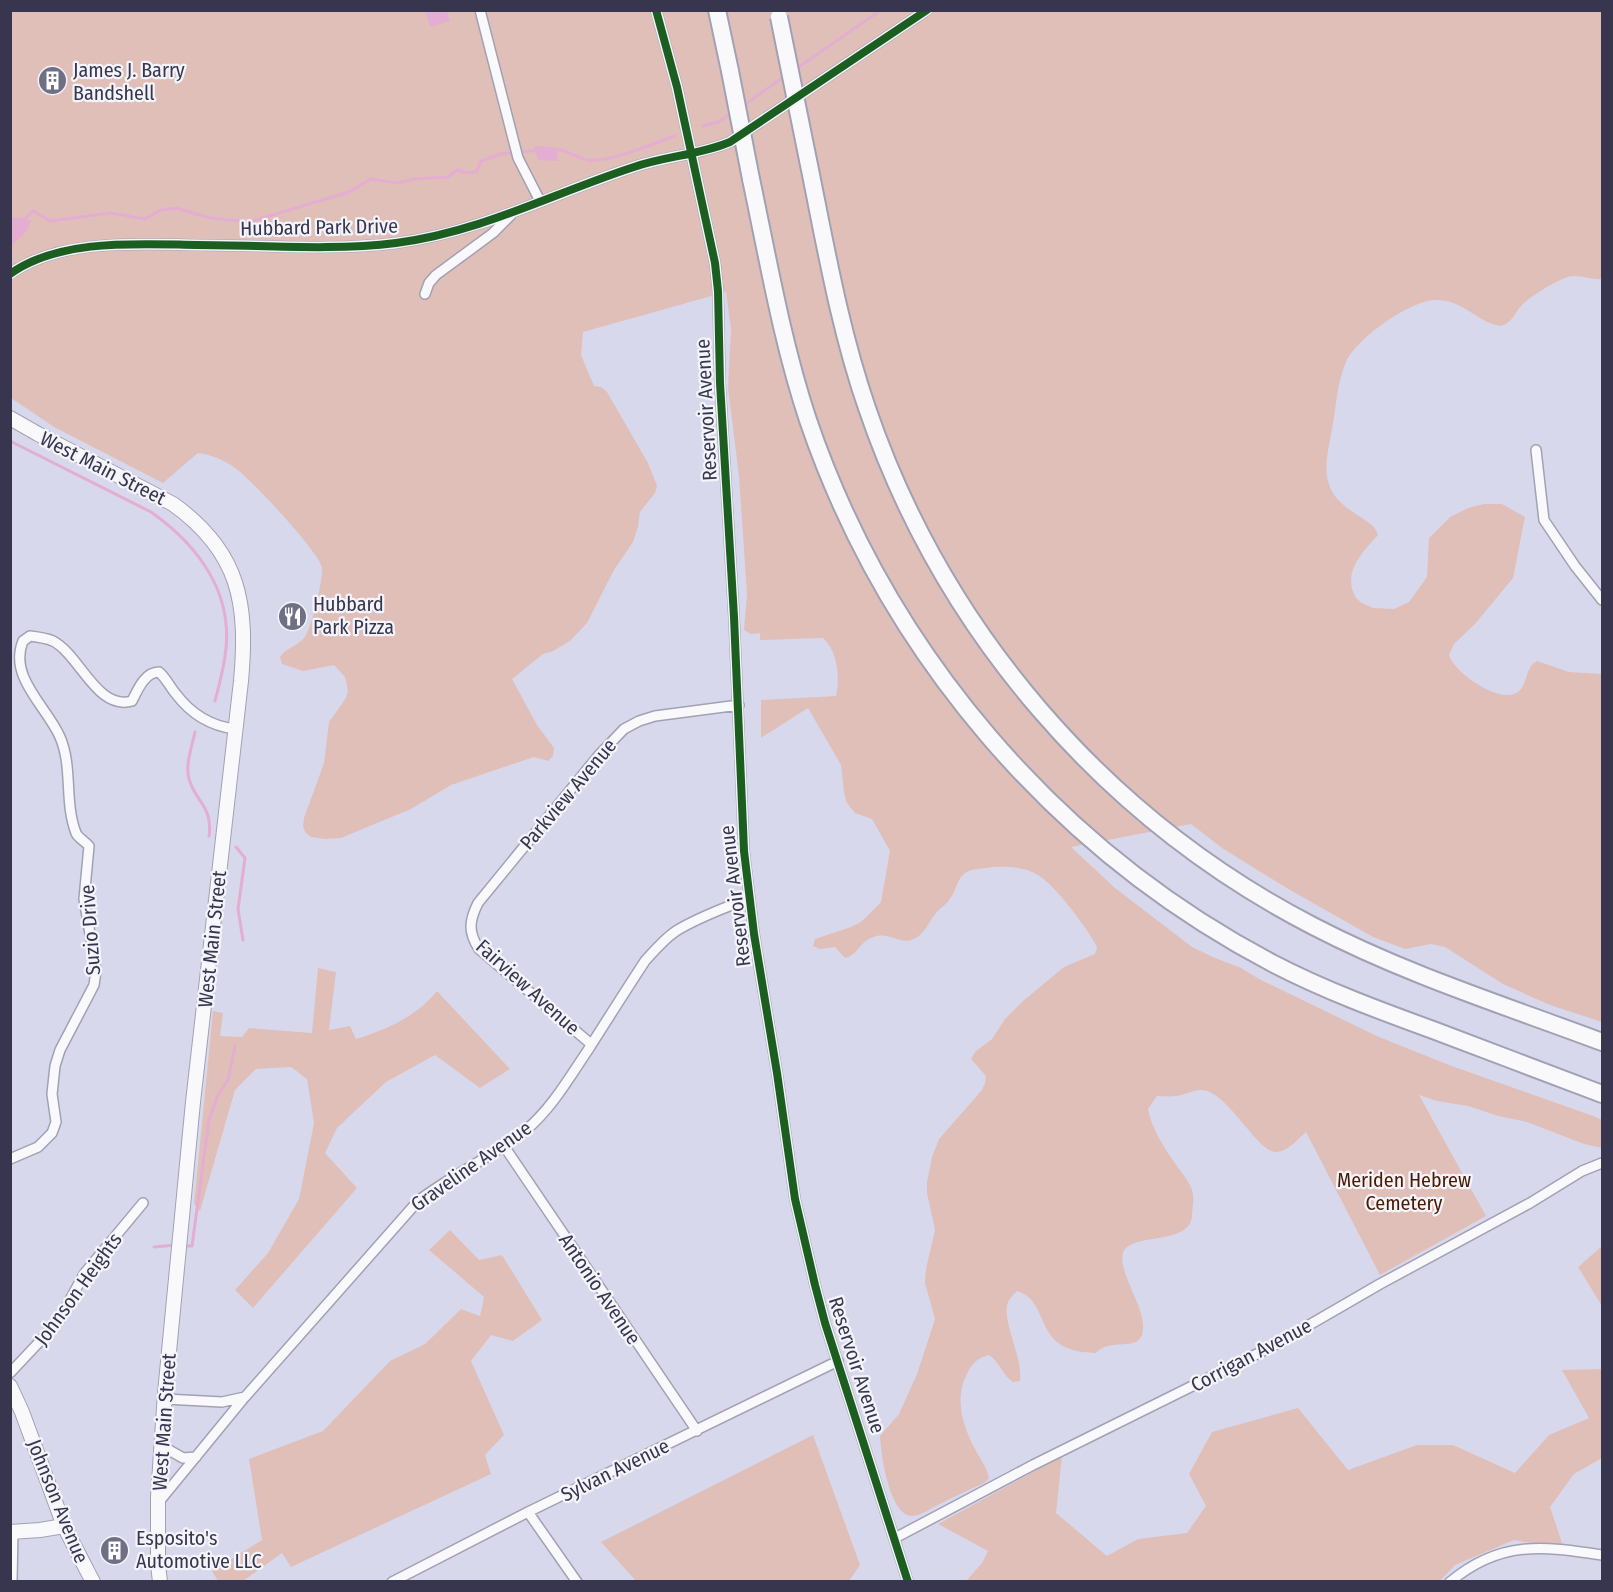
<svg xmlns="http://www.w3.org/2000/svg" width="1613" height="1592" viewBox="0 0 1613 1592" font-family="'Fira Sans Condensed',sans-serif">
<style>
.green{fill:#e0bfb9}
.water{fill:#e4add2}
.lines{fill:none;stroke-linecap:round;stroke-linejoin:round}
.stream{stroke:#e4add2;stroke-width:3}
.street-casing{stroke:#a2a1b4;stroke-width:12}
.secondary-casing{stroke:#a2a1b4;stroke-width:16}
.highway-casing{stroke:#a2a1b4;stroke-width:20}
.street{stroke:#f9f9fc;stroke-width:9}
.secondary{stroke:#f9f9fc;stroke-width:14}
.highway{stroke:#f9f9fc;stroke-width:16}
.highway-bridge-casing{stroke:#a2a1b4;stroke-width:20;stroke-linecap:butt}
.highway-bridge{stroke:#f9f9fc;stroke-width:16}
.cycleway-casing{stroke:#f4f4fb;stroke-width:11}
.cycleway{stroke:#1b5e20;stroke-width:8}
.labels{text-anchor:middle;stroke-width:4.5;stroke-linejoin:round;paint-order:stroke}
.poi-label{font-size:20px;fill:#37364e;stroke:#f4f4fb;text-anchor:start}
.street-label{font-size:20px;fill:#37364e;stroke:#f4f4fb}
.park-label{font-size:20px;fill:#491900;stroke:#f4f4fb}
</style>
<rect width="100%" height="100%" fill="#d8d8ed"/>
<path class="green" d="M10,11H1602V279C1592,280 1584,276 1574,276C1562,276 1533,295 1524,303C1515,311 1513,323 1501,326C1475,322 1464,299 1434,300C1408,302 1356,339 1346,362C1337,383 1336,407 1332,430C1329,447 1323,467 1329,484C1337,512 1375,518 1378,535C1361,554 1342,573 1356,598L1362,603L1373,608L1394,609L1409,602L1427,577L1429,538L1450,517L1468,508L1484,504H1502L1525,517L1513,578L1475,624L1454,644L1449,655C1454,673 1501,705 1518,692C1529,683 1524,668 1537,661L1569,672L1602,674V1022L1550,1005L1503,984L1445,947L1431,944L1405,949L1373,937L1290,890L1222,848L1191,824L1071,847L1115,888L1192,947L1215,958L1239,967L1261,980L1379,1037L1449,1065L1596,1117L1602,1120V1148L1584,1144L1527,1122L1498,1116L1468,1106L1437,1101L1419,1095L1486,1216L1380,1275L1306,1132C1297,1140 1288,1152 1275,1152C1258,1151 1231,1099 1207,1091C1197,1087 1186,1095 1176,1096C1170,1097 1163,1096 1157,1096L1148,1109C1152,1130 1165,1149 1177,1166C1183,1175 1191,1183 1193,1194C1194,1201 1192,1210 1192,1217C1188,1246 1130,1232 1123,1253C1118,1271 1142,1303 1143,1324C1145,1357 1113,1335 1096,1353C1083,1353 1062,1350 1053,1338C1039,1322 1040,1298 1017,1291C1014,1294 1010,1298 1008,1302C1001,1320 1023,1357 1020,1381L1013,1382C1002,1375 1000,1362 989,1355C979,1357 972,1363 968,1372C954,1398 962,1424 975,1449C980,1459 987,1467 989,1478L984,1483C970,1489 956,1496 942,1503C932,1507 924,1515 913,1516C889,1517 881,1453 880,1436L899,1414L917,1374L935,1319L925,1283L926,1269L935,1230L927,1193V1182L932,1157L939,1139L982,1090L985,1083L986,1076L971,1059L975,1052L992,1039L1005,1019L1023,1001L1064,967L1095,954L1097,947C1087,928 1055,884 1036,874C1025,867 1005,866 992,867C983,869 973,868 965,873C956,880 956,892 949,900C946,905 940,908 936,913C930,920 927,929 920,935C903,949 894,933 877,936C860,939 859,955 845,958L835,947L820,949L813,946L815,939L851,927L861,922L881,902L890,851L872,819L855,813L847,803L844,793L841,765L808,708L761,738V700L836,696C840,677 838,652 823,638L760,640V633L751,634L744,630L747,594L739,476L728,388L731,329L726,292L583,332L581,355L594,386L601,387L607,392L648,463L657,486L655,493L640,512L638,527L633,542L614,570L587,623L570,641L553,651L543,654L512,679L537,725L554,748L553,756L548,761L534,757L451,785L411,809L341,838L325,839L311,837L305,832L303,826L304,818L324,763L329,722L346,698L348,691L345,677L334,665L303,671L282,664L280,657C286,648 297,646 304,638C312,629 323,579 322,568C320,553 254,483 239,471C227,461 213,455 198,453L163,483L54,427L11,398Z
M318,968L336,972L329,1030L350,1026L356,1039C386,1030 417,1016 437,991L510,1069L480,1088L435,1055L386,1082L337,1128L325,1153L357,1188L253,1308L235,1290L268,1253L299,1199L314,1123L307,1079L291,1067L256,1069L235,1090L200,1211L194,1204L213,1011L223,1013L220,1036L242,1037L249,1028L312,1033Z
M450,1230L479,1260L502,1255L542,1320L513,1341L491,1335L471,1361L504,1435L485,1455L491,1474L291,1567L282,1553L243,1581H218L212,1571L262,1540L249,1459L323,1431L390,1361L425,1344L461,1309L480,1316L484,1297L429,1250Z
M1602,1246V1306L1578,1267Z
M1602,1369V1458L1574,1474L1550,1507L1564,1549L1514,1540L1455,1565L1440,1581H966L982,1563L988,1551L938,1524L1062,1456L1056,1513L1107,1556L1138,1539L1187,1533L1206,1506L1189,1474L1212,1432L1298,1408L1348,1470L1417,1445H1453L1515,1473L1549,1435L1589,1418L1562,1370Z
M813,1435L860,1565L849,1581H636L601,1542Z"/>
<path class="water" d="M425,11H447L450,21L430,27Z
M541,146L556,148L558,161L538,160L534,147Z
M20,217L31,221L26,232L11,246V218Z"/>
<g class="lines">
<path class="stream" d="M796,69L881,10
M744,105L785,76
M703,126L718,122L733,112
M554,149C569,150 576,158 589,160C608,163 655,143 675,136
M23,221L33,211L50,221L111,213L145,219L161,210L176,208L210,218L249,222L349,192L371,179L398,183L414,179L448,177L457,170C464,173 469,174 477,171L481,161L500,154L539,150
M10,441L151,512C198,545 235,594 225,656C223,671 219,686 215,701
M195,732C192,746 185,765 189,779C196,803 213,806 209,836
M236,847L245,858L238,909L243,940
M184,1246H192L209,1120L218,1095L228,1080L235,1046
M154,1247L175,1245"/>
<defs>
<path id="street" d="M480,10L518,158L540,201
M656,10L677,87L715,263L718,291L720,383L734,617L744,851L754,934L777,1073L795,1199L815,1285L825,1323L908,1582
M10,274C60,238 139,244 196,245C262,245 331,251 396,243C481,232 554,193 634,167C666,156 699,155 730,142L927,10
M425,294L429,283L436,275L493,233L511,215
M1536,450L1544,520L1575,566L1602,600
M591,1044L479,949C468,932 469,921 478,903L599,755L624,729L639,721L655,716L739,705
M504,1146L697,1431
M10,1159L38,1147L52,1133L56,1122L52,1094L55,1066L60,1050L94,985L96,971L94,957L84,899L89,846C85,841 78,838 76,833C64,802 73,767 60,737C47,707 8,677 23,641L30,636C38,637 46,638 53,641C80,655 97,711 132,701C138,689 145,672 159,672C166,678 170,687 176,694C191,714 211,726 235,729
M10,1373L58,1322L84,1274L143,1203
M165,1399L222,1402L245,1397L418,1201C452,1175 492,1157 526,1130C552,1108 569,1078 588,1050C607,1020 626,990 645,961C655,950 664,939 676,931C698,917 725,908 749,898
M162,1446L183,1458L196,1457
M158,1503L244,1398
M528,1512L577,1582
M895,1538L1033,1465L1271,1347L1380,1284L1530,1203L1582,1171L1602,1163
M12,1582L13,1531
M392,1582L528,1512L838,1361
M1450,1582C1500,1540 1542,1546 1602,1555"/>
<path id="secondary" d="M10,418L38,434L173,504C240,552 248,604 241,681L193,1102L165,1393L158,1497V1564L160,1582
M10,1386L22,1412L64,1526L93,1582
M10,1532L40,1530L64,1526"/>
<path id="highway" d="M717,10L730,71
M808,160C825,243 839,327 867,408C943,631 1104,818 1313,926C1405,974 1506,1006 1602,1042
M751,179C768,259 782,342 808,420C887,652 1055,849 1272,963C1324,990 1378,1010 1433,1030C1489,1051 1546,1073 1602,1094"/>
</defs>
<use href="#street" class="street-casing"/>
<use href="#secondary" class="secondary-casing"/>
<use href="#highway" class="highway-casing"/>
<use href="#street" class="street"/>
<use href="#secondary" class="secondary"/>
<use href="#highway" class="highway"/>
<defs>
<path id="highway-bridge" d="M779,17L808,160
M730,71L751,179"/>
</defs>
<use href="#highway-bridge" class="highway-bridge-casing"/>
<use href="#highway-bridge" class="highway-bridge"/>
<defs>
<path id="cycleway" d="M656,10L677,87L715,263L718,291L720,383L734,617L744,851L754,934L777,1073L795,1199L815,1285L825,1323L908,1582
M10,274C60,238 139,244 196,245C262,245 331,251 396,243C481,232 554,193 634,167C666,156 699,155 730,142L927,10"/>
</defs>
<use href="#cycleway" class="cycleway-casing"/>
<use href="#cycleway" class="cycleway"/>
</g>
<defs>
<symbol id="building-disc" viewBox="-11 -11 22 22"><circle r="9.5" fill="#6f6f86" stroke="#f4f4fb"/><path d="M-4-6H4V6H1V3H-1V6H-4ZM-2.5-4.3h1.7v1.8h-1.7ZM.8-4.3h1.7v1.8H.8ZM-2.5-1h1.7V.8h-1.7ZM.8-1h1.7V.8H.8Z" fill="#fff"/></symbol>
<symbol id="restaurant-disc" viewBox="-11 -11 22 22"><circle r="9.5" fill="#6f6f86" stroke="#f4f4fb"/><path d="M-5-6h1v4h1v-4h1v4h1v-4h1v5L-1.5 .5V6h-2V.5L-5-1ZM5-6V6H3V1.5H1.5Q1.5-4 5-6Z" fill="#fff"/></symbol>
</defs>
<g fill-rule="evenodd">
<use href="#building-disc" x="36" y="64" width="33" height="33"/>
<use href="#restaurant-disc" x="276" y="600" width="33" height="33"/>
<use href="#building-disc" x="98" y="1534" width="33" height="33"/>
</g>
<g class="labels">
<g class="poi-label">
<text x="73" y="77">James J. Barry<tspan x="73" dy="23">Bandshell</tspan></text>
<text x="313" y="611">Hubbard<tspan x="313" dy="23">Park Pizza</tspan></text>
<text x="136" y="1545">Esposito's<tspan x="136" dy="23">Automotive LLC</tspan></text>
</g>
<g class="street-label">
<text transform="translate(319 227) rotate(-1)" y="7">Hubbard Park Drive</text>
<text transform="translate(706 410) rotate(-93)" y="7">Reservoir Avenue</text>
<text transform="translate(103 468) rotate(27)" y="7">West Main Street</text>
<text transform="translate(568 794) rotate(-50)" y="7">Parkview Avenue</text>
<text transform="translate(735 896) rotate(-97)" y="7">Reservoir Avenue</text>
<text transform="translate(90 930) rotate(-94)" y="7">Suzio Drive</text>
<text transform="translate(212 939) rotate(-84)" y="7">West Main Street</text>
<text transform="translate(528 987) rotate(42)" y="7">Fairview Avenue</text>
<text transform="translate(471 1166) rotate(-35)" y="7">Graveline Avenue</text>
<text transform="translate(78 1289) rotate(-54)" y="7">Johnson Heights</text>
<text transform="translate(600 1289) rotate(56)" y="7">Antonio Avenue</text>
<text transform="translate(1251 1355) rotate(-28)" y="7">Corrigan Avenue</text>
<text transform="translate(857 1365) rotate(72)" y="7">Reservoir Avenue</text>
<text transform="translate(164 1422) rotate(-86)" y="7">West Main Street</text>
<text transform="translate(615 1470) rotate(-26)" y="7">Sylvan Avenue</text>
<text transform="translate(58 1501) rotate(68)" y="7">Johnson Avenue</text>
</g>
<g class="park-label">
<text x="1404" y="1187">Meriden Hebrew<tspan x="1404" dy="23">Cemetery</tspan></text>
</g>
</g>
<rect width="1613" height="1592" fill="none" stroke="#37364e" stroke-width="24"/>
</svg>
